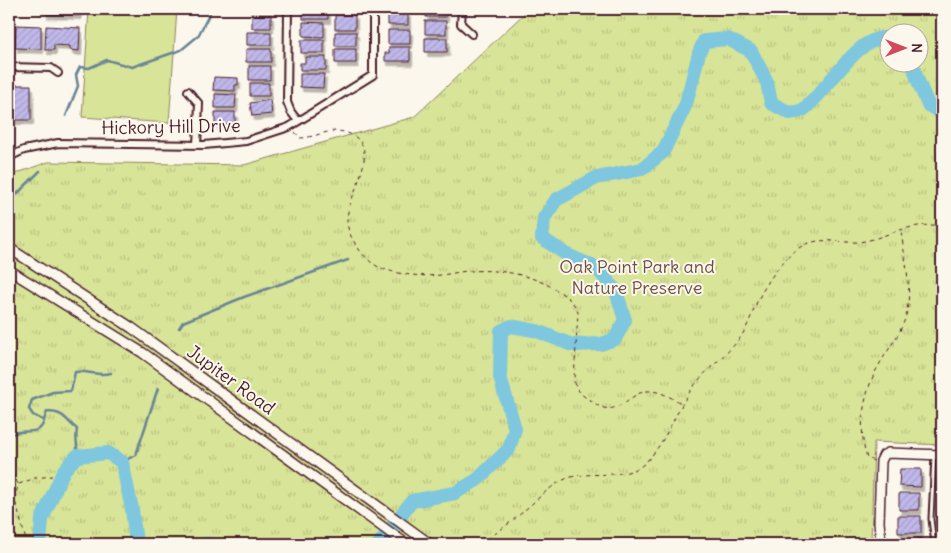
<svg xmlns="http://www.w3.org/2000/svg" width="951" height="553" viewBox="0 0 951 553" font-family="Delius,sans-serif">
<style>
.grass{fill:#d8e497;stroke:#918261}
.park{fill:url(#park-tufts);stroke:#918261;fill-rule:evenodd}
.lines{fill:none;stroke-linecap:round;stroke-linejoin:round}
.stream{stroke:#698496;stroke-width:2.5}
.river{stroke:#7ec7de;stroke-width:14}
.building{fill:url(#building-hatch);stroke:#4a1f2b;filter:url(#shadow)}
.lane-casing{stroke:#4a1f2b;stroke-width:7}
.street-casing{stroke:#4a1f2b;stroke-width:10}
.secondary-casing{stroke:#4a1f2b;stroke-width:12}
.path{stroke:#4a1f2b;stroke-width:1;stroke-dasharray:4 4;stroke-linecap:butt}
.lane{stroke:#fbf7ec;stroke-width:3}
.street{stroke:#fbf7ec;stroke-width:6}
.secondary{stroke:#fbf7ec;stroke-width:9}
.labels{text-anchor:middle;stroke-width:4;stroke-linejoin:round;paint-order:stroke}
.street-label{font-size:18px;fill:#4a1f2b;stroke:#fbf7ec}
.park-label{font-size:18px;fill:#6e5046;stroke:#fbf7ec}
</style>
<defs>
<pattern id="park-tufts" width="24" height="20" patternUnits="userSpaceOnUse" patternTransform="scale(1.25)"><rect width="24" height="20" fill="#d8e497"/><path d="M3 7l-1-3M5 7V3M7 7l1-3M15 17l-1-3M17 17v-4M19 17l1-3" fill="none" stroke="#bbc382"/></pattern>
<pattern id="building-hatch" width="6" height="6" patternUnits="userSpaceOnUse" patternTransform="scale(1.25)"><rect width="6" height="6" fill="#c0b8ea"/><path d="M-1 1l2-2M0 6l6-6M5 7l2-2" fill="none" stroke="#a69ec9"/></pattern>
<filter id="shadow"><feDropShadow dx="2.5" dy="4.5" stdDeviation="0" flood-color="#0004"/></filter>
</defs>
<rect width="100%" height="100%" fill="#fbf7ec"/>
<filter id="ink" filterUnits="userSpaceOnUse"><feTurbulence type="fractalNoise" baseFrequency=".02" numOctaves="2"/><feDisplacementMap in="SourceGraphic" scale="10" xChannelSelector="R" yChannelSelector="G"/><feConvolveMatrix kernelMatrix="1 2 1 2 8 2 1 2 1" color-interpolation-filters="sRGB"/></filter>
<g filter="url(#ink)">
<path class="grass" d="M89,9H177L169,123L82,117Z"/>
<path class="park" d="M529,9H942V445L874,442L871,544H9V176L48,162L244,165L414,117ZM888,32H918V62H888Z"/>
<g class="lines">
<path class="stream" d="M66,116L78,86L76,75L80,67L89,68L107,60L132,67L181,50L198,36L212,9
M9,202L40,171
M179,328L183,322L244,297L348,260
M43,420L33,415L29,409L32,400L53,392L71,391L75,372C88,370 98,377 111,373
M9,436C19,427 37,437 43,424C44,421 45,416 47,412C65,412 65,420 77,429C75,439 78,446 77,456
M122,462L136,455L158,388"/>
<path class="river" d="M912,62L918,81L928,105L942,113
M40,544L42,519L64,470L77,456L108,453L122,462L132,509L136,544
M206,544H209
M379,544L412,501L455,493L477,480L509,449L515,429L500,377L501,331L511,326L537,331L572,345L601,344L615,339L625,320L616,291L599,271L592,266L567,255L542,238L544,218L556,200L596,178L642,169L663,152L686,104L699,53L704,41L728,39L751,51L767,82L771,103L790,113C794,112 801,112 804,109C827,92 858,33 888,38"/>
</g>
<path class="building" d="M45,9H79V15L45,14Z
M248,9H272V11H248Z
M303,9H328V19H303Z
M426,9H446V17H426Z
M388,13H408V25H388Z
M252,15H271V28H252Z
M335,15H355V29H335Z
M425,21H446V34H425Z
M303,22L324,23V37L303,36Z
M16,25L41,26V49L15,48Z
M46,26L80,28L79,51L70,50V46L54,45V50H45Z
M388,30H410V44H388Z
M247,32H271V45H247Z
M335,32H356V46H335Z
M425,38H447V52H425Z
M301,40H324V53H301Z
M389,47H410V61H385V53H389Z
M246,49H271V62H246Z
M335,49H356V63H335Z
M305,57H326V70H300V63H305Z
M249,66H270V80H249Z
M300,74H324L323,88L300,87Z
M214,77L238,78V85H235V91L213,90Z
M250,83H269V96H250Z
M13,85H31V120H13Z
M215,94L236,95L235,108H215Z
M270,100L272,114L252,116L250,103Z
M215,112H235V125H215Z
M900,469H921V487L899,486Z
M899,493H919V510H899Z
M898,516H921V533H898Z
M921,538L922,544H900V543Z"/>
<g class="lines">
<defs>
<path id="lane" d="M934,544L931,519L934,455"/>
<path id="street" d="M288,9L287,102L291,112L298,121
M462,9L461,24L472,34
M9,67L51,68L58,73
M188,91L199,104L197,145
M9,157L24,150L58,143L204,145L246,141L289,127L373,75V9"/>
<path id="secondary" d="M9,248L132,328L430,544
M9,270L143,353L406,544
M881,544L879,522L881,461L884,455L888,453L942,455"/>
</defs>
<use href="#lane" class="lane-casing"/>
<use href="#street" class="street-casing"/>
<use href="#secondary" class="secondary-casing"/>
<path class="path" d="M295,132L300,138C315,138 328,128 344,132C389,144 345,196 347,222C348,233 354,243 361,252C367,259 373,265 381,268C400,275 421,277 441,275C451,274 461,271 471,271C500,269 530,274 555,289C566,296 573,300 578,312L574,380C577,391 581,395 590,400C595,403 599,407 604,408C621,412 631,393 647,391C660,390 671,398 683,404
M874,461L867,458C857,429 864,390 879,365C889,347 903,332 907,311C912,287 904,255 901,231
M9,466L18,484L15,500L27,544
M19,484L35,478L52,476
M481,544C496,533 512,522 526,509C539,498 552,484 568,478C592,470 626,481 645,463C666,442 674,415 691,390C704,370 727,356 740,338C749,326 752,311 759,298C768,280 789,249 809,243C827,237 846,245 865,241C880,238 894,231 908,228C919,225 931,225 942,225"/>
<use href="#lane" class="lane"/>
<use href="#street" class="street"/>
<use href="#secondary" class="secondary"/>
</g>
</g>
<g class="labels">
<g class="street-label">
<text transform="translate(171 127) rotate(-1)" y="6">Hickory Hill Drive</text>
<text transform="translate(231 380) rotate(36)" y="6">Jupiter Road</text>
</g>
<g class="park-label">
<text x="637" y="273">Oak Point Park and<tspan x="637" dy="21">Nature Preserve</tspan></text>
</g>
</g>
<rect width="951" height="553" fill="none" stroke="#fbf7ec" stroke-width="30"/>
<rect x="15" y="15" width="921" height="523" fill="none" stroke="#4a1f2b" stroke-width="2" filter="url(#ink)"/>
<g transform="translate(904 48) rotate(90)"><circle r="24" fill="#fbf7ec" stroke="#b4a19f"/>
<path d="M0-4L9 19L0 12L-9 19Z" fill="#d1495b"/>
<text y="-8" font-size="14" font-weight="bold" text-anchor="middle" fill="#4a1f2b">N</text>
</g>
</svg>
